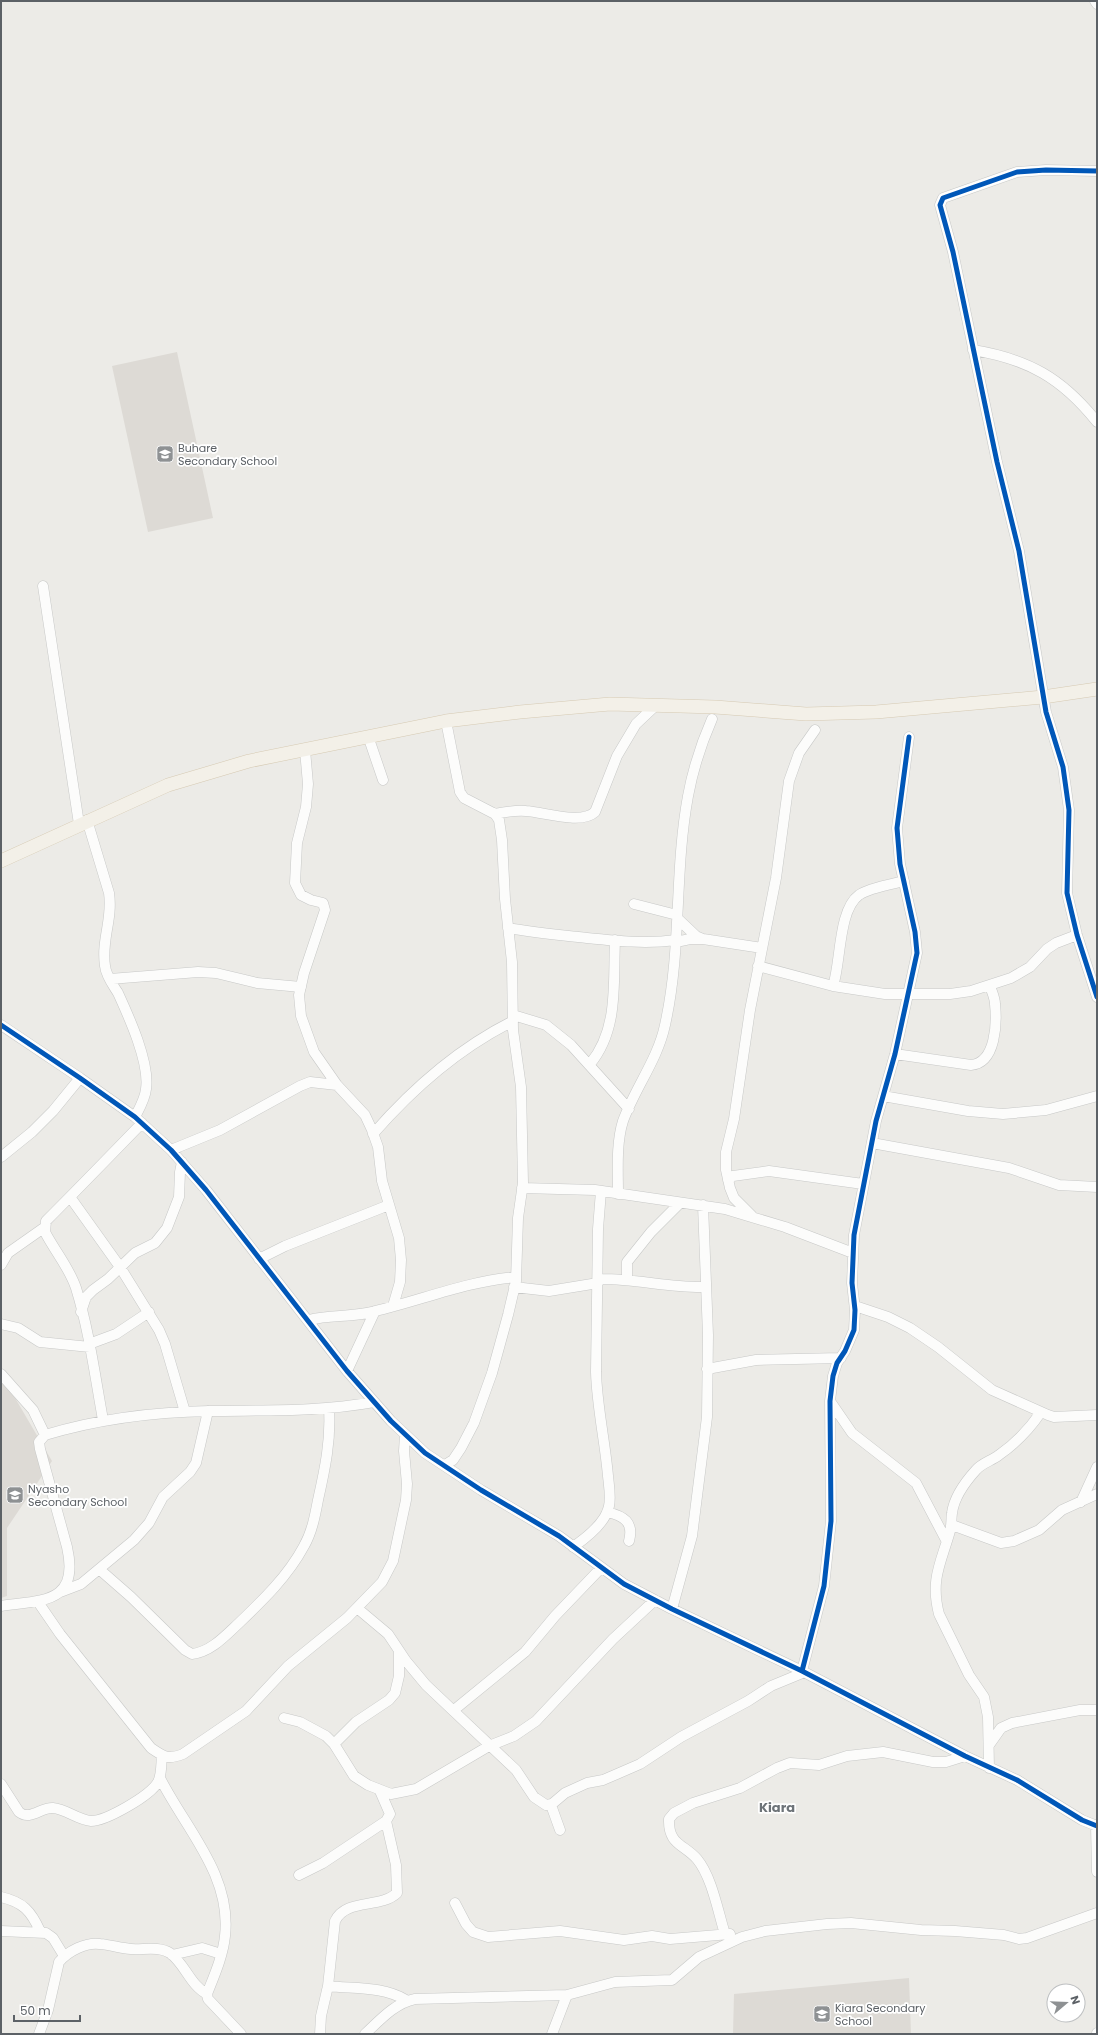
<svg xmlns="http://www.w3.org/2000/svg" width="1098" height="2035" viewBox="0 0 1098 2035" font-family="Poppins,sans-serif">
<style>
.education{fill:#dddad5}
.lines{fill:none;stroke-linecap:round;stroke-linejoin:round}
.minor-casing{stroke:#c7c8c7;stroke-width:11}
.major-casing{stroke:#d6cab3;stroke-width:14}
.minor{stroke:#fcfcfb;stroke-width:10}
.major{stroke:#f3f0e8;stroke-width:13}
.cycleway-casing{stroke:#fff;stroke-width:8}
.cycleway{stroke:#0057b8;stroke-width:5}
.labels{text-anchor:middle;stroke-width:3.5;stroke-linejoin:round;paint-order:stroke}
.poi-label{font-size:11px;fill:#5c6166;stroke:#fff;text-anchor:start}
.quarter-label{font-size:13px;font-weight:bold;fill:#6d7378;stroke:#fff}
</style>
<rect width="100%" height="100%" fill="#ecebe7"/>
<path class="education" d="M177,352L213,518L148,532L112,366Z
M1,1374L52,1461L7,1528V1596L1,1598Z
M909,1978L911,2034H733L734,1994Z"/>
<g class="lines">
<defs>
<path id="minor" d="M1095,1L1097,4
M1097,171L1046,170L1017,172L943,198L940,205L953,252L997,462L1019,551L1046,712L1063,767L1069,810L1067,893L1077,935L1097,997
M973,350C1028,359 1062,378 1097,422
M43,586L79,824
M368,736L383,780
M305,750L308,784L306,807L297,843L295,883L301,895L311,900L323,903L325,910L304,973L299,995L301,1016L314,1052L337,1085L365,1115L372,1130L378,1147L382,1181L399,1238L401,1260L400,1282L393,1306
M495,814C505,812 515,810 526,811C544,812 581,825 595,812L617,756L636,724L654,707
M87,820L109,893C113,920 101,939 105,966C106,976 113,985 118,993C129,1017 150,1063 146,1089C145,1099 139,1109 135,1117
M634,904L677,915
M677,918L696,936L703,939L762,948
M508,928C534,933 561,935 587,938C617,941 647,944 676,940
M676,942L690,939H703
M758,966L833,986L885,994H950L971,991L1011,978L1030,967L1047,949L1056,943L1077,935
M110,979L198,972L216,973L257,983L301,987
M833,986C841,963 838,910 859,895C868,888 892,884 904,881
M513,1015L546,1025L571,1045L629,1109
M1,1025L80,1078L135,1117L171,1150L206,1190L347,1371L391,1421L425,1453L481,1490L559,1536L624,1584L672,1609L802,1671L965,1756L1017,1780L1082,1820L1097,1826
M895,1054L971,1065C996,1063 997,1023 995,1004C995,998 992,992 990,986
M590,1064C619,1029 613,983 615,940
M883,1096L968,1111L1003,1114L1046,1110L1097,1096
M373,1134C413,1088 459,1048 513,1021
M872,1143L1009,1168L1059,1185L1097,1187
M171,1150L220,1130L300,1086L310,1082L337,1085
M1,1157L32,1132L53,1111L80,1078
M728,1180L733,1176L769,1171L863,1184
M522,1188L595,1190L725,1209L785,1227L853,1253
M618,1194C618,1171 616,1143 623,1121C635,1088 658,1059 665,1025C682,949 674,872 688,796C693,769 701,744 712,719
M70,1197L120,1267L159,1330L165,1344L185,1412
M752,1216L734,1198L730,1188L726,1170V1152L734,1119L750,1010L776,878L789,781L799,753L815,730
M259,1259L285,1246L389,1205
M1,1265L8,1253L45,1227
M598,1279C634,1278 668,1288 705,1287
M627,1279V1262L651,1232L680,1203
M514,1287L549,1291L598,1283
M855,1306L888,1317L910,1328L938,1347L992,1390L1048,1415L1054,1417L1097,1415
M81,1312L86,1297L93,1290L108,1279L135,1253L155,1243L167,1228L179,1197L180,1172L182,1162
M309,1320C328,1315 347,1317 367,1313C418,1302 462,1282 516,1277
M1,1324L18,1328L40,1342L90,1347
M89,1344L116,1334L149,1312
M707,1369L756,1360L841,1358
M347,1371L375,1311
M1,1374L33,1410L45,1435
M830,1401L852,1433L916,1483L946,1540
M103,1420C95,1376 89,1330 76,1288C69,1267 54,1250 45,1232L46,1221C78,1189 110,1156 142,1123
M445,1465L453,1460L461,1448L474,1423L492,1373L508,1315L516,1281L518,1218L523,1183L521,1087L513,1030L512,962L505,899L502,840L499,820L495,814L464,798L460,792L446,721
M1081,1502L1097,1467
M607,1512C624,1516 634,1522 629,1541
M952,1525L1001,1543L1014,1541L1039,1530L1062,1510L1097,1494
M573,1547C586,1538 606,1523 609,1506C611,1497 609,1486 608,1476C605,1441 597,1407 596,1372L598,1229L601,1191
M99,1569L131,1597L185,1650L192,1654C211,1652 226,1635 239,1623C263,1600 288,1576 304,1546C312,1532 315,1516 318,1500C325,1469 331,1440 329,1409
M60,1592L81,1584L134,1540L149,1523L163,1497L190,1472L196,1463L208,1411
M38,1602L60,1634L151,1748C164,1757 168,1760 183,1754L246,1711L288,1666L347,1618L382,1582L393,1561L406,1500L407,1484L404,1451L405,1435
M1,1606C42,1600 80,1604 67,1547L40,1449L39,1442L45,1435C98,1419 154,1412 210,1411C265,1410 319,1412 374,1402
M357,1608L388,1634L406,1661L426,1685L516,1770L534,1797L546,1805L552,1804L565,1793L587,1783L603,1780L640,1764L681,1737L748,1701L771,1686L805,1672
M672,1609L692,1536L707,1417L708,1335L703,1205
M802,1671L824,1586L831,1521L830,1401L833,1376L837,1363L845,1351L854,1330L855,1310L852,1283L854,1235L876,1121L895,1054L917,953L915,932L900,864L897,828L909,737
M454,1710L525,1652L555,1616L601,1568
M284,1718L300,1722L326,1736L334,1744L354,1776L368,1785L391,1794L416,1789L489,1746L514,1736L536,1721L613,1639L655,1600
M334,1744L356,1722L389,1700L395,1693L399,1676V1652
M989,1745L1001,1728L1012,1723L1080,1710H1097
M989,1768L988,1717L984,1697L969,1675L939,1614C930,1579 941,1563 950,1531C952,1525 951,1519 952,1513C954,1498 966,1481 976,1470C982,1463 991,1461 999,1455C1016,1443 1029,1430 1041,1412
M160,1778C185,1828 232,1875 225,1936C223,1956 214,1976 207,1994L208,1999L241,2034
M1,1784L19,1812C30,1821 41,1807 53,1808C66,1809 78,1820 91,1821C106,1821 150,1796 158,1782C162,1774 161,1764 162,1755
M549,1805H551L560,1830
M1096,1825L1097,1872
M299,1875L323,1863L386,1821L390,1814L380,1791
M1,1897C23,1902 31,1911 40,1931
M455,1903L466,1924L473,1932L488,1937L560,1931L624,1940L652,1936L670,1939L730,1934
M1,1931L46,1933L53,1938L64,1956
M725,1934C718,1912 712,1877 697,1859C684,1844 668,1845 669,1819L674,1813L693,1803L740,1788L777,1768L790,1763L819,1765L847,1756L883,1752L933,1762H946L965,1756
M172,1955L202,1948L221,1954
M328,1986C355,1989 382,1986 406,2000
M39,2034L48,2010L59,1962C68,1951 86,1942 100,1944C111,1945 120,1948 131,1949C143,1950 159,1946 170,1953C185,1964 190,1985 207,1994
M320,2034L321,2016L328,1986L335,1921C346,1898 380,1909 397,1893L396,1865L386,1821
M365,2034C380,2020 395,2003 415,1999L567,1995L615,1982L672,1980L699,1957L742,1937L765,1931L827,1924L851,1923L921,1930L955,1931L1004,1935L1019,1939L1027,1938L1097,1913
M552,2034L567,1995
M1097,2034V2033"/>
<path id="major" d="M1,861L168,785L249,761L446,721L520,712L610,704L715,707L806,714L876,712L1043,697L1097,689"/>
</defs>
<use href="#minor" class="minor-casing"/>
<use href="#major" class="major-casing"/>
<use href="#minor" class="minor"/>
<use href="#major" class="major"/>
<defs>
<path id="cycleway" d="M1097,171L1046,170L1017,172L943,198L940,205L953,252L997,462L1019,551L1046,712L1063,767L1069,810L1067,893L1077,935L1097,997
M1,1025L80,1078L135,1117L171,1150L206,1190L347,1371L391,1421L425,1453L481,1490L559,1536L624,1584L672,1609L802,1671L965,1756L1017,1780L1082,1820L1097,1826
M802,1671L824,1586L831,1521L830,1401L833,1376L837,1363L845,1351L854,1330L855,1310L852,1283L854,1235L876,1121L895,1054L917,953L915,932L900,864L897,828L909,737"/>
</defs>
<use href="#cycleway" class="cycleway-casing"/>
<use href="#cycleway" class="cycleway"/>
</g>
<defs>
<symbol id="school-square" viewBox="-11 -11 22 22"><rect x="-9" y="-9" width="18" height="18" rx="4" fill="#8e9193" stroke="#fff"/><path d="M0-5L7-2L0 1L-7-2ZM-4 1L0 2.5L4 1V4Q0 6-4 4Z" fill="#fff"/></symbol>
</defs>
<g fill-rule="evenodd">
<use href="#school-square" x="155" y="444" width="20" height="20"/>
<use href="#school-square" x="5" y="1485" width="20" height="20"/>
<use href="#school-square" x="812" y="2004" width="20" height="20"/>
</g>
<g class="labels">
<g class="poi-label">
<text x="178" y="452">Buhare<tspan x="178" dy="13">Secondary School</tspan></text>
<text x="28" y="1493">Nyasho<tspan x="28" dy="13">Secondary School</tspan></text>
<text x="835" y="2012">Kiara Secondary<tspan x="835" dy="13">School</tspan></text>
</g>
<g class="quarter-label">
<text x="777" y="1812">Kiara</text>
</g>
</g>
<rect width="1098" height="2035" fill="none" stroke="#5c6166" stroke-width="4"/>
<g transform="translate(1066 2003) rotate(71)"><circle r="19" fill="#ffffff" stroke="#bec0c2"/>
<path d="M0-3L7 15L0 10L-7 15Z" fill="#8e9193"/>
<text y="-6" font-size="11" font-weight="bold" text-anchor="middle" fill="#5c6166">N</text>
</g>
<path d="M14 2015v6h66v-6" fill="none" stroke="#5c6166" stroke-width="2"/>
<text x="20" y="2015" font-size="12" fill="#5c6166" stroke="#ffffff" stroke-width="3" paint-order="stroke">50 m</text>
</svg>
